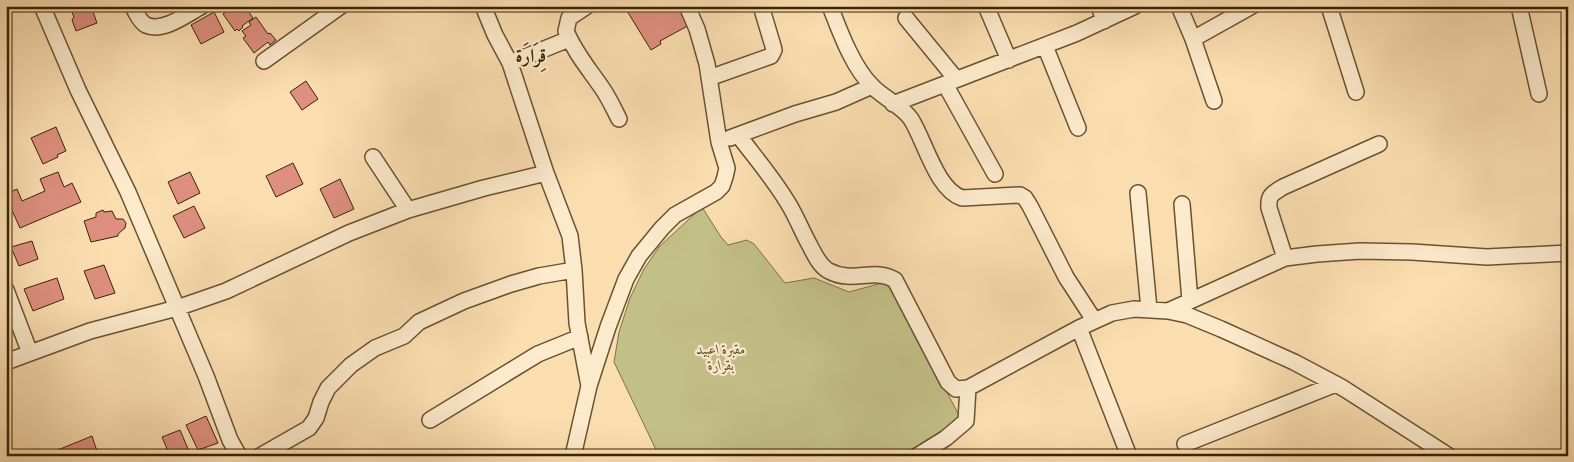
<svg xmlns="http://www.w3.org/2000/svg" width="1574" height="462" viewBox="0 0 1574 462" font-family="Vollkorn,Amiri,serif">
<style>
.green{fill:#c3c087;stroke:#7e7246}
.building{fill:#de8f80;stroke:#3a2405}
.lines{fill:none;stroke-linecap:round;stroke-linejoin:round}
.minor-casing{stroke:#6a5230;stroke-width:18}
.minor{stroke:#fceacc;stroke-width:15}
.labels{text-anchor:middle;stroke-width:4.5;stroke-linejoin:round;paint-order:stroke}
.park-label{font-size:14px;font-style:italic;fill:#5c4b26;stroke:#fceacc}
.district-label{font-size:19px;font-weight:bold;fill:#3a2405;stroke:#fceacc}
</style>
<rect width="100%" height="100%" fill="#fbdeb0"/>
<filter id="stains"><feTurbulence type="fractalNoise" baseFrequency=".004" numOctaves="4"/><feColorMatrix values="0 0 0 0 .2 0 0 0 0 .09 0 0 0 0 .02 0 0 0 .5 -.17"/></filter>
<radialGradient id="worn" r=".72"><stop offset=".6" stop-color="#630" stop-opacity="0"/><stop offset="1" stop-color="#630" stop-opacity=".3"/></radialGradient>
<path class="green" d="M702,207L721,237L728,245L747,240L754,244L785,283L814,278L849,292L889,281L962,421L904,456H659L614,362L619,332L630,298L644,269L659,247Z"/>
<path class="building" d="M68,6H91L97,23L76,31L72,20L74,17L71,10L70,11Z
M235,6H248L246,8L253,18L242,26L243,27L239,31L237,29L235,31L223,14Z
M624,6H683L693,23L660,41L661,44L651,50Z
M214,12L224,32L201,44L191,25Z
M256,17L268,34L270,33L276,40L270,45L268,42L254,53L243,38L246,36L242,31L251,25L249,22Z
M306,81L318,99L302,110L290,92Z
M56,127L66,151L57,155L58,157L43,164L31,138Z
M293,163L303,184L276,197L266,176Z
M58,172L64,187L72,183L81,202L20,228L6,197V194L17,189L22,201L45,191L40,179Z
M190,172L200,193L178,204L168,182Z
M340,179L354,209L334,218L320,189Z
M194,206L205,228L184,238L173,216Z
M103,210L104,212L112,211L116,219H123L126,223L125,228L118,234V236L91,242L84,221L96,217V213Z
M32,241L38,259L19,266L11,247Z
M104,265L115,293L95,299L84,271Z
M57,278L64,299L33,311L24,289Z
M206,416L218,443L198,450L186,425Z
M180,430L191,456H170L162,437Z
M92,436L97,451L85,456H43Z"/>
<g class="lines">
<defs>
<path id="minor" d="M42,6L78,90L128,192L206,376L230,440L239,456
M483,6L495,35L510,63L546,173L570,236L574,270L577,323L589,386
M587,6L569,18L566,31C575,53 589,69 602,88C609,98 614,109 619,119
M830,6C840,32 853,68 873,87C884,98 902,106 911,119C925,141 936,189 962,198L1020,195L1025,198L1030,206L1066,277L1094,320
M986,6L1009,60
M1099,6L1104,21
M1179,6L1193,39L1214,101
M1329,6L1356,92
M1519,6L1539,94
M134,9C137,14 140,22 146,25C163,33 187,14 202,6
M906,18L956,79
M1193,39L1252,6
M1045,46L1078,128
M264,61L341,6
M510,63L569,39
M709,78L771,56L774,50L773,46L761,6
M945,84L995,174
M893,104L1077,33L1135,6
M739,136C757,160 778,184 792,210C798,221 803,233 809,244C814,253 819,266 829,271C853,284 874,267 895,280L948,382L956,389L968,388L1079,328L1112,313L1134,309L1168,311L1187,315L1221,329L1294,362L1343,388L1449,456
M730,138L795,114L836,102L872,86
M373,157L408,210
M1138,193L1149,309
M1182,204L1190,301
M1285,258L1269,208C1268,195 1272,194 1283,187L1379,144
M6,290L30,353
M1168,311L1285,258L1317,254L1360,251L1412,252L1487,257L1568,253
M1079,328L1129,456
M6,362L90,331L177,308L226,291L349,233L408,210L484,188L546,173
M430,420L538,354L580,337
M1185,444L1336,384
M260,456L309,428L316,418L321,402L328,388L351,365L375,348L404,336L419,322L464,301L511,284L539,276L574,270
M573,456L589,386L608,327L626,279L639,256L662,228L675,215L716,192L722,186L725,177L727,168L719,142L707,64L697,29L687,6
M917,456L946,438L966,421L968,388"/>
</defs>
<use href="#minor" class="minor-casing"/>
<use href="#minor" class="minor"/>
</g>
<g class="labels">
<g class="park-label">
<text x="721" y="354">مقبرة اعبيد<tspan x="721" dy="16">بقرارة</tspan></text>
</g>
<g class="district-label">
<text x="531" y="62">قِرَارَة</text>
</g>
</g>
<rect width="1574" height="462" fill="none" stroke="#fbdeb0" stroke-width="25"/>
<rect x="8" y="8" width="1559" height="447" fill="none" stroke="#3a2405" stroke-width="2.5"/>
<rect x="12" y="12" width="1549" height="437" fill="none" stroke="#3a2405"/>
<rect width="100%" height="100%" filter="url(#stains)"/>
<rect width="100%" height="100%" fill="url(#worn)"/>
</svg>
